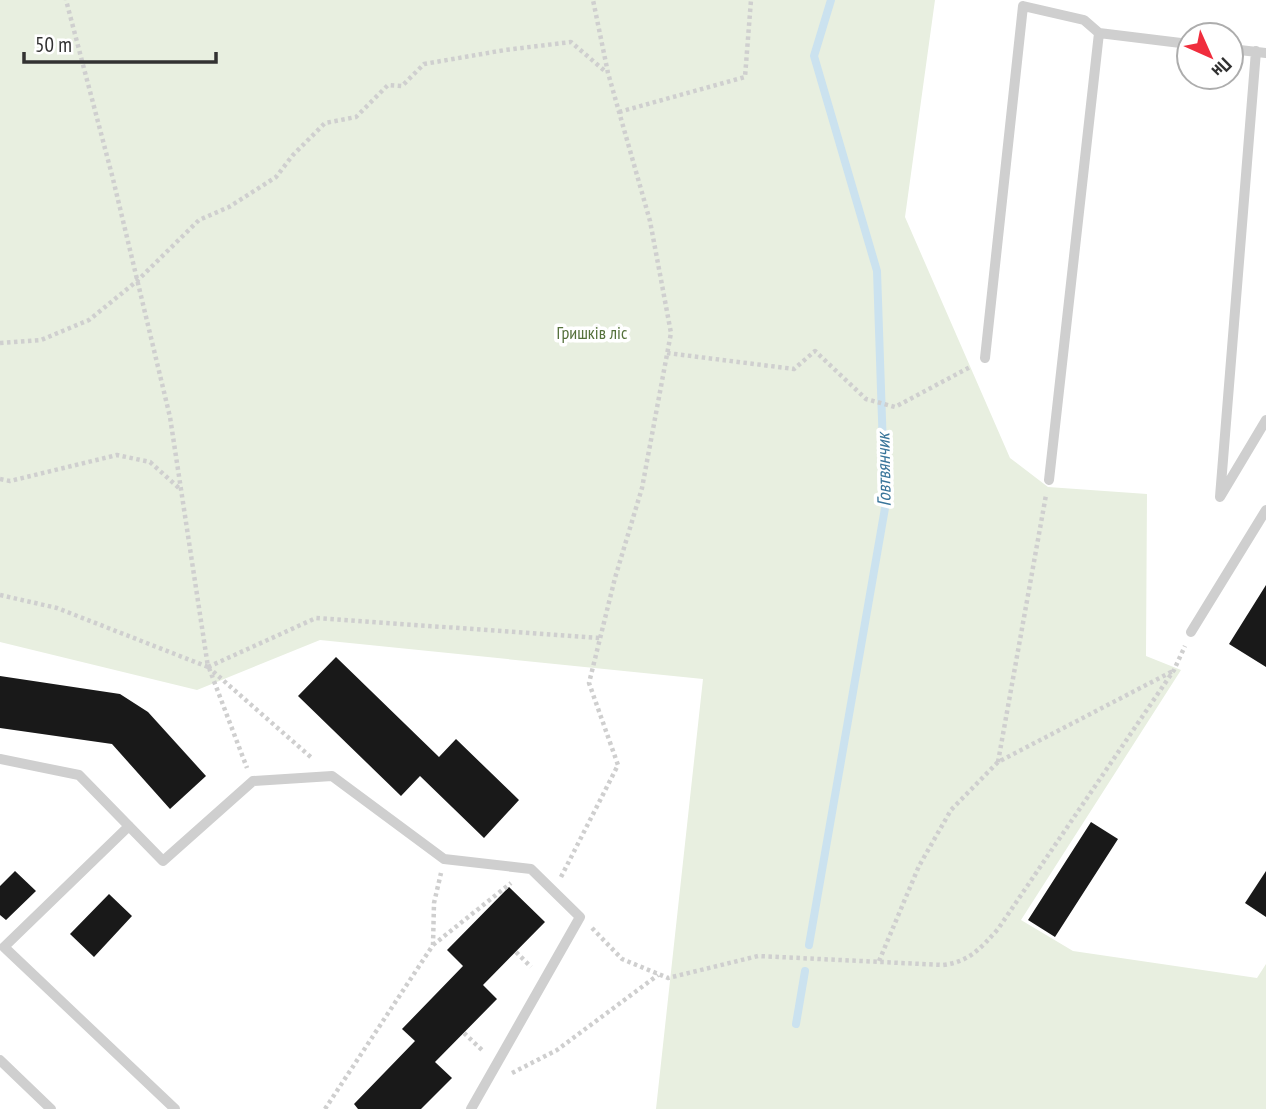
<svg xmlns="http://www.w3.org/2000/svg" width="1266" height="1109" viewBox="0 0 1266 1109" font-family="'PT Sans Narrow',sans-serif">
<style>
.green{fill:#e8efe0}
.lines{fill:none;stroke-linecap:round;stroke-linejoin:round}
.stream{stroke:#cbe2ef;stroke-width:8}
.building{fill:#191919}
.path{stroke:#cfcfcf;stroke-width:4.5;stroke-dasharray:3.5 3.5;stroke-linecap:butt}
.service{stroke:#cfcfcf;stroke-width:10}
.labels{text-anchor:middle;stroke-width:7;stroke-linejoin:round;paint-order:stroke}
.park-label{font-size:18px;fill:#55713b;stroke:#fff}
.water-label{font-size:19px;font-style:italic;fill:#39759a;stroke:#fff}
</style>
<rect width="100%" height="100%" fill="#fff"/>
<path class="green" d="M0,0H935L905,217L1010,458L1048,487L1147,494L1146,656L1181,670L1021,920L1073,951L1257,978L1266,964V1109H656L703,679L320,640L197,690L0,642Z"/>
<g class="lines">
<path class="stream" d="M809,945L885,508L877,271L814,56L831,0
M796,1024L805,971"/>
</g>
<path class="building" d="M1266,585V667L1229,644Z
M336,657L439,757L456,739L519,800L484,838L420,776L401,796L298,696Z
M0,676L120,694L148,712L206,776L170,809L112,744L0,728Z
M1091,822L1118,839L1055,937L1028,920Z
M15,871L36,891L6,920L0,915V886Z
M1266,871V917L1245,903Z
M509,887L545,922L483,985L497,999L435,1062L452,1078L421,1109H358L354,1104L415,1041L402,1029L463,966L447,950Z
M109,894L132,916L94,957L70,934Z"/>
<g class="lines">
<path class="path" d="M619,112L745,77L751,0
M0,343L41,340L89,320L137,281L199,220L229,207L276,177L293,155L325,123L356,117L388,85L402,86L424,64L505,50L571,42L606,72
M667,353L794,369L815,351L866,399L895,407L972,366
M0,479L10,481L117,455L150,462L180,489
M0,595L57,608L208,667L170,417L113,179L66,0
M208,667L316,618L600,638
M208,667L313,759
M209,668L247,768
M998,762L1046,495
M561,877L618,765L589,683L615,578L642,488L671,333L650,221L608,73L593,0
M592,928L622,959L668,978L758,956L943,965C969,962 981,948 998,929L1174,670L1185,646
M433,945L511,883
M516,952L531,967
M879,961L919,866L951,810L998,762L1173,671
M464,1033L483,1051
M512,1073L557,1050L658,975
M325,1109L433,945L434,903L441,873"/>
<path class="service" d="M1231,49L1266,53
M1256,51L1220,497L1266,420
M985,358L1023,6L1084,20L1099,33L1189,44
M1049,480L1099,33
M1191,632L1266,510
M0,759L79,775L163,861L253,781L332,776L444,859L531,869L580,917L471,1109
M129,826L4,947L175,1109
M0,1060L51,1109"/>
</g>
<g class="labels">
<g class="park-label">
<text x="592" y="339">Гришків ліс</text>
</g>
<g class="water-label">
<text transform="translate(883 470) rotate(-91)" y="7">Говтвянчик</text>
</g>
</g>
<g transform="translate(1210 56) rotate(135)"><circle r="33" fill="#ffffff" stroke="#adadad" stroke-width="2"/>
<path d="M0-5L12 26L0 18L-12 26Z" fill="#f02d3d"/>
<text y="-10" font-size="19" font-weight="bold" text-anchor="middle" fill="#323232">Пн</text>
</g>
<path d="M24 52v10h192v-10" fill="none" stroke="#323232" stroke-width="3.5"/>
<text x="35" y="52" font-size="21" fill="#323232" stroke="#ffffff" stroke-width="5" paint-order="stroke">50 m</text>
</svg>
